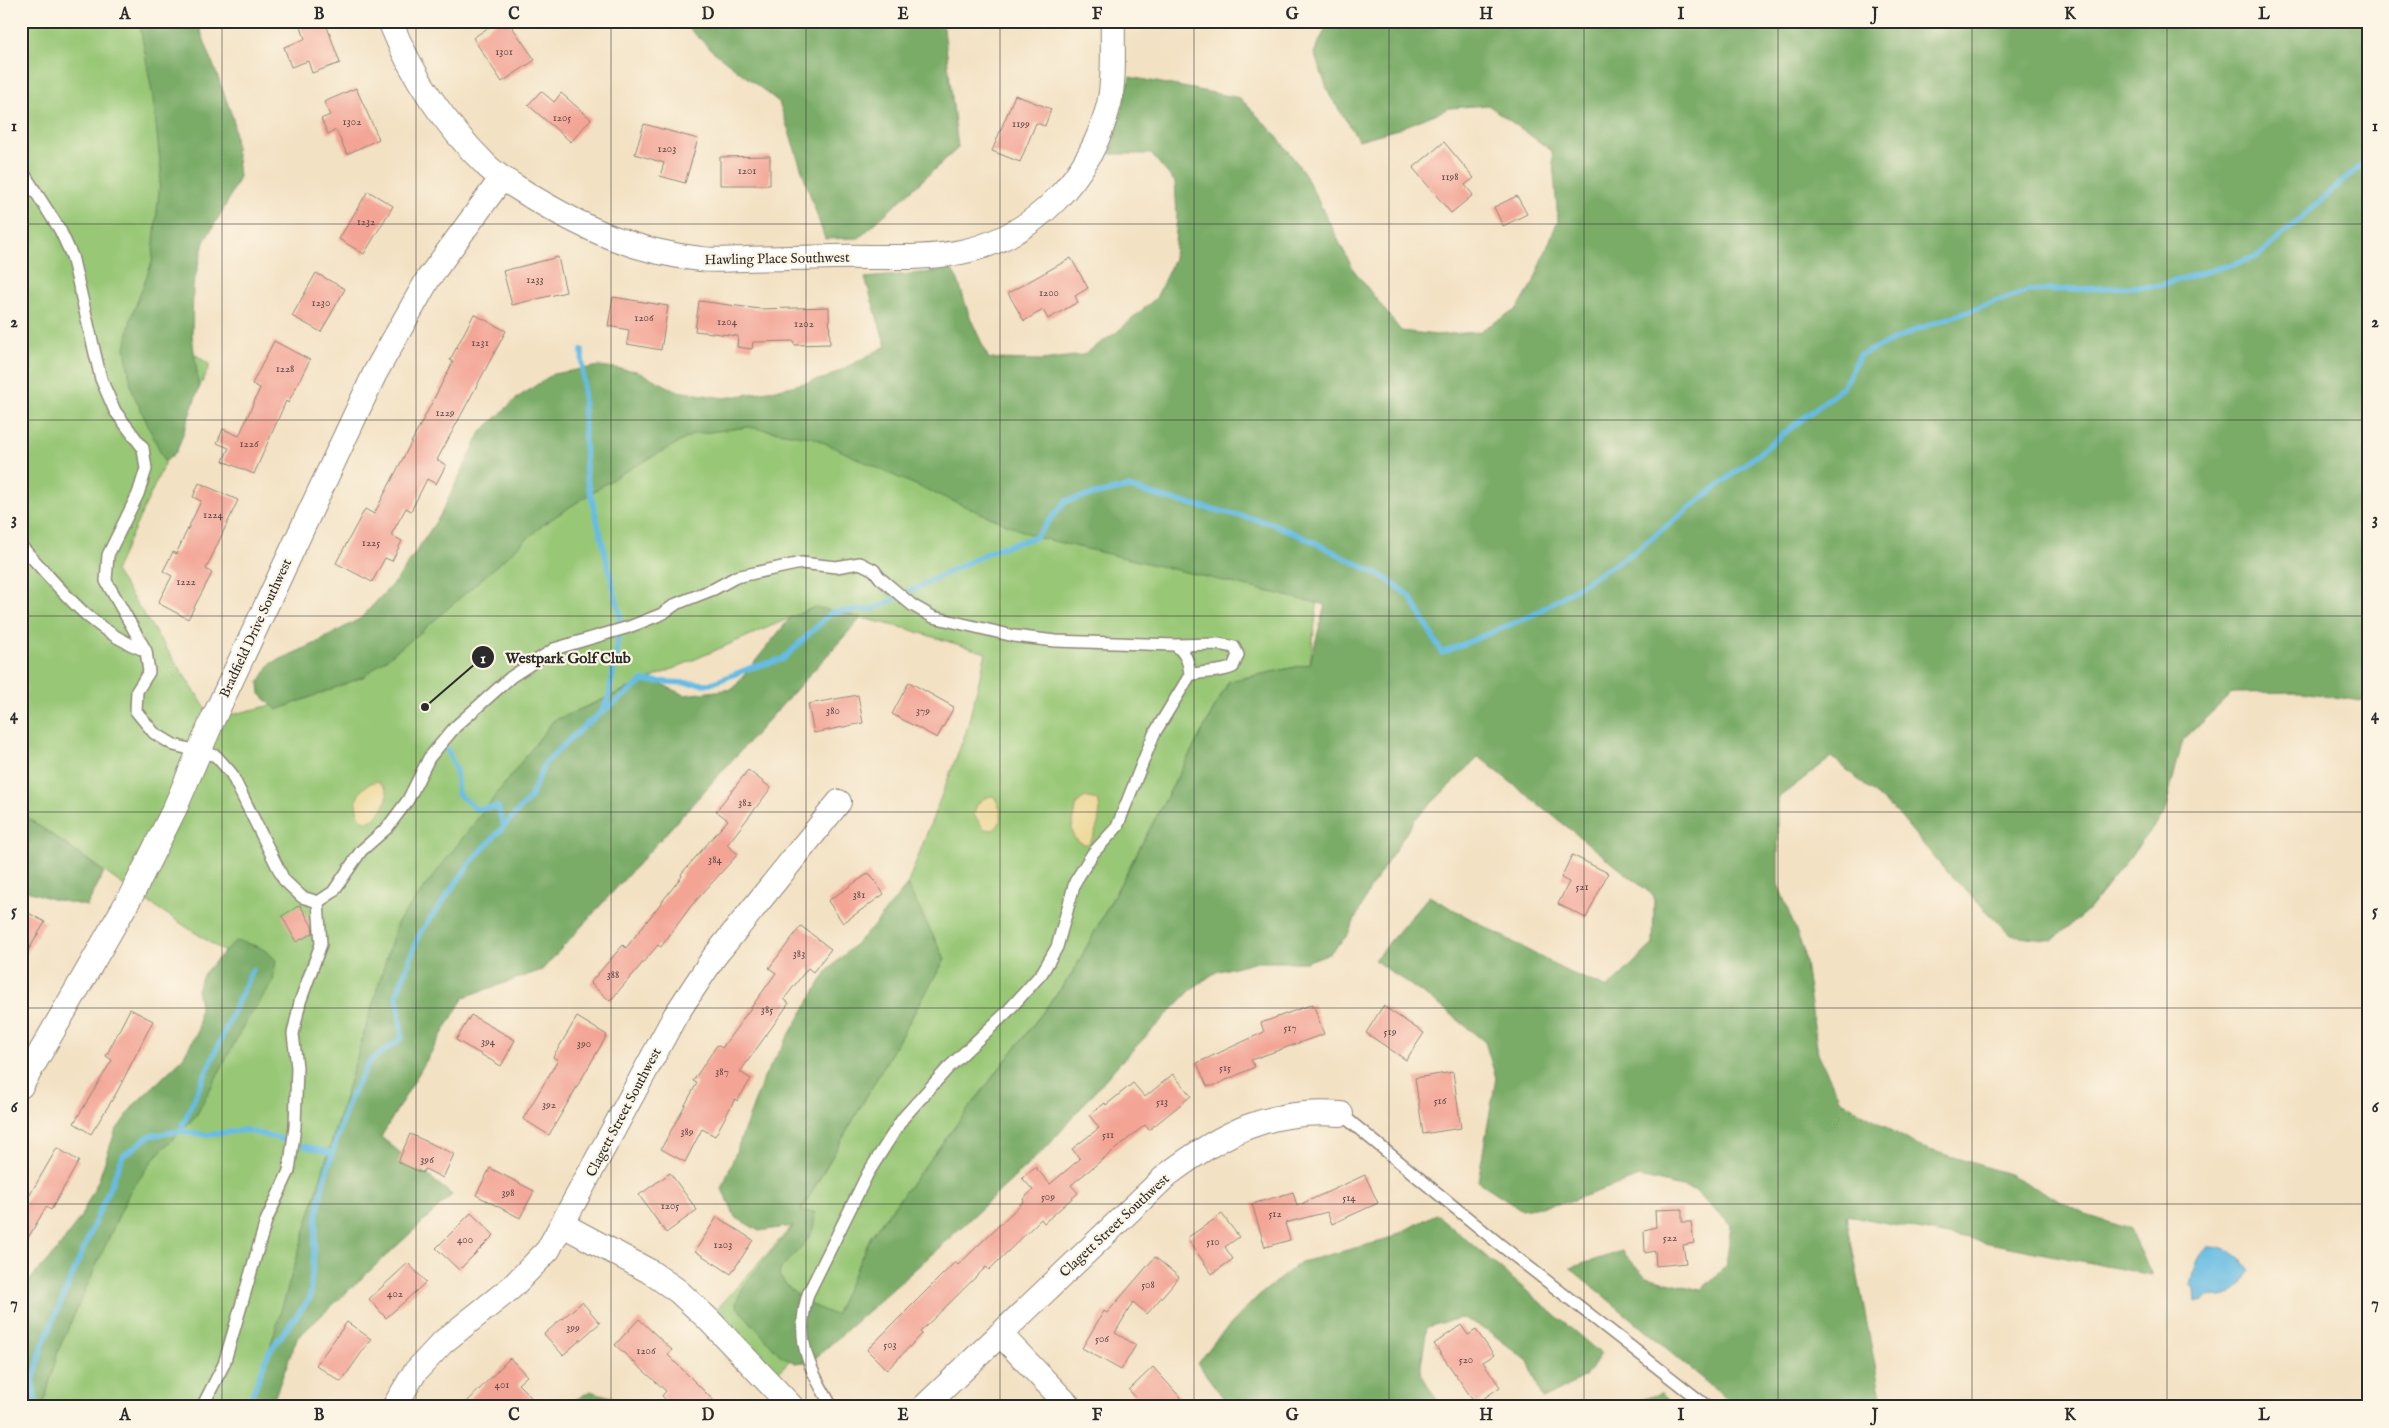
<svg xmlns="http://www.w3.org/2000/svg" width="2389" height="1428" viewBox="0 0 2389 1428" font-family="'IM FELL English',serif">
<style>
.green{fill:#98c776;stroke:#627950}
.forest{fill:#7aac67;stroke:#526c49}
.sand{fill:#eeda9e;stroke:#8c8264}
.water{fill:#66bce3;stroke:#487487}
.lines{fill:none;stroke-linecap:round;stroke-linejoin:round}
.stream{stroke:#66bce3;stroke-width:5.5}
.building{fill:#f3a495}
.service-casing{stroke:#8f8677;stroke-width:14}
.minor-casing{stroke:#8f8677;stroke-width:26}
.service{stroke:#fff;stroke-width:11}
.minor{stroke:#fff;stroke-width:24}
.grid{fill:none;stroke:#2b2b2b;stroke-width:1;stroke-opacity:0.55}
.labels{text-anchor:middle;stroke-width:4.5;stroke-linejoin:round;paint-order:stroke}
.number-label{font-size:11px;fill:#5d4946}
.street-label{font-size:14px;fill:#2b2b2b;stroke:#fcf5e5}
.leader{fill:none;stroke:#2b2b2b;stroke-width:2}
.callout-dot{fill:#2b2b2b;stroke:#fcf5e5;stroke-width:2}
.mark-label{font-size:15px;text-anchor:middle;font-weight:bold;fill:#fff}
.callout-label{font-size:15px;text-anchor:middle;font-weight:bold;fill:#2b2b2b;stroke:#fcf5e5;stroke-width:4.5;stroke-linejoin:round;paint-order:stroke}
.neatline{fill:none;stroke:#2b2b2b;stroke-width:2}
.grid-label{font-size:16px;text-anchor:middle;font-weight:bold;fill:#2b2b2b}
</style>
<rect width="100%" height="100%" fill="#fcf5e5"/>
<filter id="ink" filterUnits="userSpaceOnUse"><feTurbulence type="fractalNoise" baseFrequency=".02" numOctaves="2"/><feDisplacementMap in="SourceGraphic" scale="10" xChannelSelector="R" yChannelSelector="G"/><feConvolveMatrix kernelMatrix="1 2 1 2 8 2 1 2 1" color-interpolation-filters="sRGB"/></filter>
<filter id="wash" filterUnits="userSpaceOnUse"><feTurbulence type="fractalNoise" baseFrequency=".0096" numOctaves="4" result="noise"/><feDisplacementMap in="SourceGraphic" scale="20" xChannelSelector="R" yChannelSelector="G"/><feGaussianBlur stdDeviation="1.12" result="paint"/><feColorMatrix in="noise" values="0 0 0 0 0 0 0 0 0 0 0 0 0 0 0 0 0 1.4 0 .05"/><feComposite in="paint" operator="in"/></filter>
<g filter="url(#wash)">
<rect width="100%" height="100%" fill="#f3e1c3"/>
<path class="green" d="M21,21H150L173,174L160,329L210,365L115,571L213,719L315,695L406,638L479,543L701,411L860,416L1318,598L1310,664L1229,681L1072,974L871,1236L835,1316L768,1382L708,1319L793,1225L945,959L907,885L966,732L986,653L904,628L815,607L553,721L265,1364L249,1407H38L42,1347L252,970L133,892L21,813Z"/>
<path class="forest" d="M139,21H197L233,118L239,177L227,203L204,242L193,286L192,336L199,388L177,451L165,462L132,391L125,348L131,318L152,262L161,170L153,98Z
M681,21H943L958,148L859,238L825,239L779,102L715,53Z
M1329,21H2368V702L2302,692L2232,693L2183,740L2164,814L2088,910L2053,940L2011,935L1944,869L1897,813L1832,757L1778,798V884L1803,949L1818,1054L1840,1100L1920,1147L2009,1174L2086,1215L2130,1229L2152,1275L1846,1215L1883,1407H1737L1570,1268L1622,1251L1646,1277L1701,1290L1726,1266L1731,1225L1694,1190L1640,1177L1564,1203L1522,1210L1478,1181L1496,1078L1485,1042L1442,1007L1374,960L1429,896L1564,970L1608,988L1653,944L1654,896L1479,757L1415,819L1370,889L1347,936L1330,953L1306,962H1253L1216,972L1193,988L1116,1067L1048,1146L941,1246L812,1361L795,1363L780,1355L736,1306C737,1285 779,1247 793,1226L759,1231L735,1217L722,1189L764,1077L827,971L872,928L907,885L945,959L801,1211L814,1212C819,1236 795,1252 781,1268L779,1275C790,1294 814,1307 835,1315L871,1236L1072,974L1229,681L1310,664L1325,605L1036,537L890,474L814,438L748,427L694,434L619,475L544,524L420,633L363,677L277,710L260,694L259,682L270,664L316,643L361,618L399,577L441,514L481,432L517,398L553,374L600,366L637,371L677,391L724,398L775,390L826,378L886,346L865,278L952,270L958,280L969,315L989,359L1042,360L1083,355L1117,332L1156,298L1174,259L1177,215L1175,182L1151,154H1110L1130,77L1240,98L1276,135L1303,171L1353,269L1401,331L1436,335L1478,332L1516,310L1532,286L1558,220L1552,151L1488,105L1450,108L1398,129L1359,140L1330,96L1314,53Z
M815,607L861,618L542,970L464,997L381,1137L452,1195L297,1338L271,1407H249L265,1364L397,923L553,721L651,679L684,695L733,689L790,618Z
M21,813L104,872L87,906L52,899L21,889Z
M235,941C253,944 264,947 276,960L273,982L245,1023L196,1116L156,1156L129,1193L58,1351L43,1407H21V1296L33,1276L57,1250L80,1218L99,1179L115,1132L134,1105L182,1059L198,1031L200,1005L197,989L204,973Z
M1436,1214L1601,1354L1585,1377L1543,1399L1528,1361L1487,1330L1460,1318L1427,1327L1420,1372L1441,1407H1230L1198,1364L1214,1342L1257,1297L1301,1262L1386,1240Z
M590,1391L632,1403L636,1407H564Z
M1661,1393L1675,1407H1621Z"/>
<path class="sand" d="M377,781C384,786 390,791 386,801C364,852 337,791 377,781Z
M993,796C1002,806 1006,822 993,830L984,829L974,815C975,804 982,797 993,796Z
M1085,797L1097,800C1104,808 1096,837 1088,844H1083L1074,838L1072,828L1077,803Z"/>
<path class="water" d="M2208,1247C2227,1247 2240,1255 2250,1271C2243,1283 2236,1295 2221,1297C2212,1298 2210,1296 2203,1302H2196L2195,1289L2191,1284C2195,1270 2196,1257 2208,1247Z"/>
<g class="lines">
<path class="stream" d="M582,350L586,475L620,614L616,657L609,696L602,711
M447,749L456,770L458,794L476,809L498,807L503,824
M252,970L180,1131L207,1135L245,1130L286,1140
M304,1146L332,1153
M36,1407L33,1382L42,1347L123,1156L149,1136L180,1131
M247,1407L269,1352L310,1298L317,1214L324,1180L349,1100L369,1062L402,1038L397,994L419,935L471,862L530,798L545,763L584,726L643,681L710,684L750,668L783,659L832,612L874,609L993,550L1036,537L1066,501L1128,487L1165,498L1271,523L1316,543L1385,578L1410,596L1442,653L1533,615L1634,552L1843,387L1860,355L1920,328L2027,291L2157,286L2257,257L2368,159"/>
</g>
<g id="blocks">
<path class="building" d="M299,21H325L340,63L312,73L308,61L291,67L284,47L305,39Z
M498,21H508L535,60L502,82L473,38Z
M356,88L379,139L347,154L336,130L328,134L321,119L330,115L324,102Z
M541,91L554,102L561,93L591,119L571,142L528,105Z
M1015,95L1051,109L1045,126L1036,123L1020,162L992,151Z
M644,124L698,139L685,183L660,176L664,163L635,154Z
M1444,142L1474,178L1465,185L1473,195L1451,213L1413,168Z
M770,156V185H720V157Z
M368,191L393,206L364,254L339,239Z
M1517,196L1527,214L1503,226L1494,207Z
M558,257L566,292L512,305L503,271Z
M1071,258L1088,288L1075,296L1078,302L1048,319L1043,310L1024,321L1008,293Z
M316,273L345,289L321,332L292,316Z
M613,297L668,306L661,350L627,344L629,330L608,326Z
M699,301L760,309L829,307L830,344L794,345V341L753,342L752,349L737,347L738,336L695,331Z
M474,314L506,331L437,460L446,465L436,484L427,479L411,511L406,508L391,535L402,541L392,561L385,558L372,582L336,563L365,509L374,514L453,362L450,360Z
M274,341L310,360L288,403L286,401L254,474L223,461L229,448L217,443L223,429L239,436L260,388L252,384Z
M199,483L238,500L206,569L212,573L188,619L158,603L172,576L163,571L173,552L176,554L201,501L193,497Z
M909,682L954,707L937,738L892,714Z
M858,695L863,723L814,733L808,704Z
M748,770L771,788L727,845L738,854L691,906L661,947L658,945L610,1001L590,983L623,945L626,948L682,876L681,874L728,820L716,811Z
M1572,855L1608,873L1586,918L1558,904L1569,882L1561,878Z
M869,873L884,894L843,923L828,901Z
M300,905L312,926L313,933L296,942L282,916Z
M21,909L45,922L21,963Z
M801,926L831,949L813,972L808,968L784,999L789,1003L740,1072L751,1079L737,1101L735,1099L715,1136L702,1129L685,1162L661,1149L697,1083L693,1081L717,1045L722,1048L776,973L769,968Z
M1313,1004L1324,1034L1251,1060L1255,1067L1213,1086H1207L1197,1063L1264,1032L1261,1023Z
M1383,1006L1424,1033L1406,1060L1366,1033Z
M130,1009L153,1021L117,1092L91,1134L74,1123L112,1060L106,1056Z
M471,1015L515,1040L501,1066L456,1040Z
M577,1017L607,1035L549,1135L523,1119L558,1060L553,1057Z
M1453,1072L1461,1128L1423,1134L1415,1078Z
M1173,1074L1191,1096L1149,1130L1145,1125L1071,1185L1078,1193L1044,1223L1041,1219L989,1270L986,1267L920,1332L922,1334L887,1370L867,1350L955,1262L958,1265L1024,1201L1023,1199L1033,1190L1022,1178L1035,1167L1050,1184L1080,1159L1072,1149L1099,1128L1089,1115L1105,1103L1106,1105L1133,1083L1145,1097Z
M410,1134L454,1154L443,1178L425,1169L422,1173L398,1162Z
M57,1148L79,1161L51,1210L46,1207L21,1250V1210Z
M490,1168L534,1191L520,1218L476,1195Z
M670,1173L697,1210L666,1233L639,1195Z
M1365,1175L1378,1203L1332,1224L1327,1212L1285,1223L1290,1240L1265,1247L1252,1204L1293,1192L1297,1206Z
M1682,1209V1222H1691L1694,1243L1683,1245L1686,1263L1656,1266L1655,1251L1645,1253L1644,1230L1656,1227L1655,1210Z
M471,1213L494,1235L459,1270L436,1248Z
M1222,1214L1239,1237L1225,1247L1233,1259L1212,1274L1187,1238Z
M717,1217L753,1240L731,1274L695,1251Z
M1155,1257L1179,1277L1147,1314L1133,1302L1115,1333L1136,1345L1121,1370L1082,1348L1104,1311L1107,1313Z
M408,1263L426,1282L386,1318L369,1299Z
M582,1302L600,1323L563,1355L544,1334Z
M639,1319L672,1350L668,1355L720,1407H673L662,1396L666,1391L615,1345Z
M347,1322L371,1339L341,1382L316,1365Z
M1461,1325L1468,1335L1476,1330L1494,1355L1483,1362L1500,1387L1476,1404L1434,1344Z
M510,1358L527,1376L518,1384L531,1397L520,1407H462Z
M1153,1367L1189,1407H1144L1129,1390Z"/>
</g>
</g>
<g filter="url(#ink)">
<use href="#blocks" fill-opacity="0" stroke="#8f8677" stroke-width="1"/>
<g class="lines">
<defs>
<path id="service" d="M21,169L60,230L72,256L101,379L115,411L143,448L146,469L138,494L108,555L106,581L146,651L149,672L137,691L136,711L154,733L174,745L216,756L231,773L284,880L302,897L318,902L333,892L361,851L387,828L408,800L429,758L455,727L511,677L554,649L629,627L662,614L676,604L714,589L736,577L801,563L836,567L860,563L874,570L880,578L912,605L933,617L1014,636L1055,641L1175,645C1186,653 1189,662 1190,675L1154,734L1117,827L1093,853L1075,882L1057,947L1042,973L1007,1012L948,1068L903,1118L868,1173L808,1294C794,1341 809,1367 832,1407
M21,546C62,589 89,630 146,651
M1175,645L1218,644L1234,647L1238,655L1233,667C1220,673 1204,671 1190,675
M1341,1114L1498,1243L1708,1407
M202,1407L224,1364L266,1221L289,1171L295,1127L297,1067L293,1034L300,1002L321,944L318,902"/>
<path id="minor" d="M390,21C412,77 445,125 488,167C501,179 517,187 532,197C587,230 636,252 701,259C715,261 731,259 745,259C774,258 804,258 833,257C875,256 920,260 961,252C1035,237 1091,177 1109,104C1115,77 1112,49 1113,21
M21,1086L133,892L175,808L213,719L375,373L428,279L502,178
M563,1225L649,1271L678,1291L708,1319L792,1407
M1000,1334L1070,1407
M394,1407L415,1372L443,1342L512,1287L548,1250L675,1016L714,957L839,802
M924,1407L1167,1175C1222,1133 1271,1108 1341,1114"/>
</defs>
<use href="#service" class="service-casing"/>
<use href="#minor" class="minor-casing"/>
<use href="#service" class="service"/>
<use href="#minor" class="minor"/>
</g>
</g>
<path class="grid" d="M222,21V1407M416,21V1407M611,21V1407M806,21V1407M1000,21V1407M1194,21V1407M1389,21V1407M1584,21V1407M1778,21V1407M1972,21V1407M2167,21V1407M21,224H2368M21,420H2368M21,616H2368M21,812H2368M21,1008H2368M21,1204H2368"/>
<g class="labels">
<g class="number-label">
<text x="504" y="55">1301</text>
<text x="562" y="121">1205</text>
<text x="352" y="125">1302</text>
<text x="1021" y="127">1199</text>
<text x="667" y="152">1203</text>
<text x="747" y="174">1201</text>
<text x="1450" y="180">1198</text>
<text x="366" y="225">1232</text>
<text x="535" y="283">1233</text>
<text x="1049" y="296">1200</text>
<text x="321" y="306">1230</text>
<text x="644" y="321">1206</text>
<text x="727" y="325">1204</text>
<text x="804" y="327">1202</text>
<text x="480" y="346">1231</text>
<text x="285" y="372">1228</text>
<text x="445" y="416">1229</text>
<text x="249" y="447">1226</text>
<text x="213" y="518">1224</text>
<text x="371" y="546">1225</text>
<text x="186" y="585">1222</text>
<text x="833" y="714">380</text>
<text x="923" y="714">379</text>
<text x="745" y="806">382</text>
<text x="715" y="863">384</text>
<text x="1582" y="890">521</text>
<text x="859" y="898">381</text>
<text x="799" y="957">383</text>
<text x="613" y="978">388</text>
<text x="767" y="1013">385</text>
<text x="1290" y="1031">517</text>
<text x="1390" y="1035">519</text>
<text x="488" y="1045">394</text>
<text x="584" y="1047">390</text>
<text x="1225" y="1071">515</text>
<text x="722" y="1075">387</text>
<text x="1440" y="1104">516</text>
<text x="1162" y="1105">513</text>
<text x="549" y="1108">392</text>
<text x="687" y="1135">389</text>
<text x="1108" y="1138">511</text>
<text x="427" y="1163">396</text>
<text x="508" y="1196">398</text>
<text x="1048" y="1200">509</text>
<text x="1349" y="1201">514</text>
<text x="670" y="1209">1205</text>
<text x="1275" y="1217">512</text>
<text x="1670" y="1241">522</text>
<text x="465" y="1243">400</text>
<text x="1213" y="1245">510</text>
<text x="723" y="1248">1203</text>
<text x="1148" y="1288">508</text>
<text x="395" y="1297">402</text>
<text x="573" y="1331">399</text>
<text x="1102" y="1342">506</text>
<text x="890" y="1348">503</text>
<text x="646" y="1354">1206</text>
<text x="1466" y="1363">520</text>
<text x="502" y="1388">401</text>
</g>
<g class="street-label">
<text transform="translate(777 258) rotate(-1)" y="5">Hawling Place Southwest</text>
<text transform="translate(255 628) rotate(-65)" y="5">Bradfield Drive Southwest</text>
<text transform="translate(623 1112) rotate(-62)" y="5">Clagett Street Southwest</text>
<text transform="translate(1114 1225) rotate(-43)" y="5">Clagett Street Southwest</text>
</g>
</g>
<path class="leader" d="M425 707L483 657"/>
<g class="callout-dot">
<circle cx="425" cy="707" r="5"/>
<circle cx="483" cy="657" r="12"/>
</g>
<g class="mark-label">
<text x="483" y="663">1</text>
</g>
<g class="callout-label">
<text x="568" y="663">Westpark Golf Club</text>
</g>
<rect width="2389" height="1428" fill="none" stroke="#fcf5e5" stroke-width="55"/>
<rect x="28" y="28" width="2334" height="1372" class="neatline"/>
<g class="grid-label">
<text x="125" y="19">A</text>
<text x="319" y="19">B</text>
<text x="514" y="19">C</text>
<text x="708" y="19">D</text>
<text x="903" y="19">E</text>
<text x="1097" y="19">F</text>
<text x="1292" y="19">G</text>
<text x="1486" y="19">H</text>
<text x="1681" y="19">I</text>
<text x="1875" y="19">J</text>
<text x="2070" y="19">K</text>
<text x="2264" y="19">L</text>
<text x="14" y="131">1</text>
<text x="2375" y="131">1</text>
<text x="14" y="327">2</text>
<text x="2375" y="327">2</text>
<text x="14" y="524">3</text>
<text x="2375" y="524">3</text>
<text x="14" y="720">4</text>
<text x="2375" y="720">4</text>
<text x="14" y="916">5</text>
<text x="2375" y="916">5</text>
<text x="14" y="1112">6</text>
<text x="2375" y="1112">6</text>
<text x="14" y="1308">7</text>
<text x="2375" y="1308">7</text>
<text x="125" y="1420">A</text>
<text x="319" y="1420">B</text>
<text x="514" y="1420">C</text>
<text x="708" y="1420">D</text>
<text x="903" y="1420">E</text>
<text x="1097" y="1420">F</text>
<text x="1292" y="1420">G</text>
<text x="1486" y="1420">H</text>
<text x="1681" y="1420">I</text>
<text x="1875" y="1420">J</text>
<text x="2070" y="1420">K</text>
<text x="2264" y="1420">L</text>
</g>
</svg>
